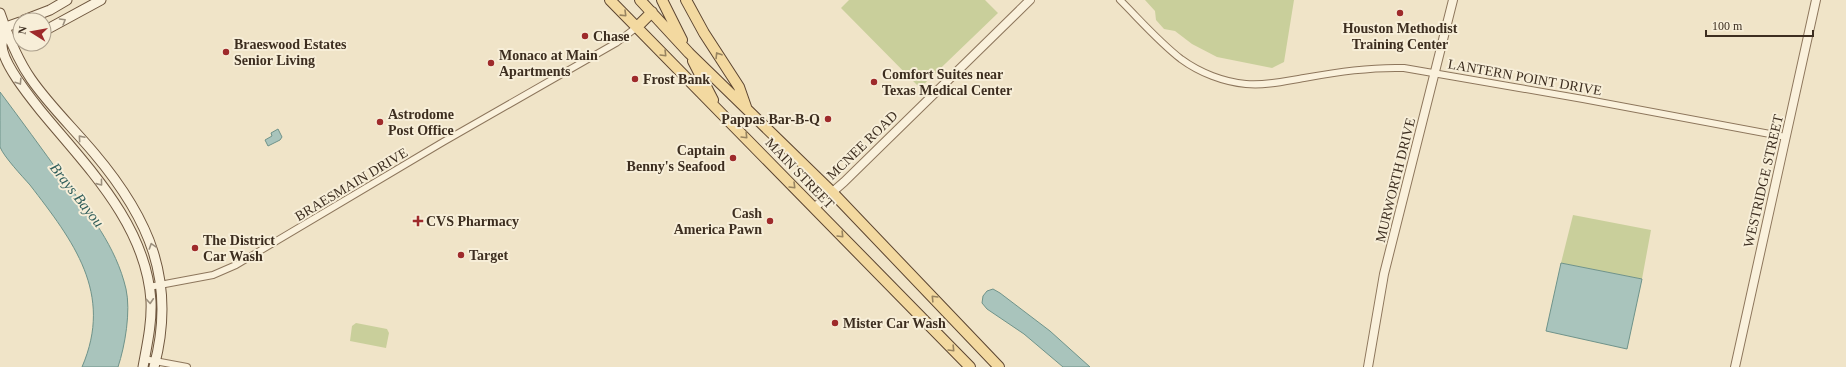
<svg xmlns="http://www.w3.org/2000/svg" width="1846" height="367" viewBox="0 0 1846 367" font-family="'Times New Roman',serif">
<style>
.green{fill:#c9cf9b}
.water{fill:#a9c4bc;stroke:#6f938a}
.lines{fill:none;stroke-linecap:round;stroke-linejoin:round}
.minor-casing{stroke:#8d765c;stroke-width:8}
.tertiary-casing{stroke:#8d765c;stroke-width:10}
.secondary-casing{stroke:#6f573f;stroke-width:11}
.primary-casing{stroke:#5b4430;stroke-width:12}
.minor{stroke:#faf1dc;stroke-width:6}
.tertiary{stroke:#faf1dc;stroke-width:8}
.secondary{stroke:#faf1dc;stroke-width:9}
.primary{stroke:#f3d9a0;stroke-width:10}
.oneway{stroke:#988460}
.oneway2{stroke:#9c907e}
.poi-dot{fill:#9e2a2b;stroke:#f7eed8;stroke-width:1.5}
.labels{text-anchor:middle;stroke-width:4;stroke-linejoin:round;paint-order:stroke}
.poi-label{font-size:14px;font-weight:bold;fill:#3d2e20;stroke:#f7eed8;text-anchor:start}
.street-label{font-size:14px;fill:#3d2e20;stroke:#f7eed8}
.water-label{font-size:15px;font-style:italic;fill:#2f5d5a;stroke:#f7eed8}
</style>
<rect width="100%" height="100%" fill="#f0e4c8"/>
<path class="green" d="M849,0H985L998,13L920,88L841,8Z
M1145,0H1294L1284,62L1272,68L1217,57L1192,44L1175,31L1164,29L1156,20L1155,11Z
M1573,215L1651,230L1642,279L1561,263Z
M356,323L387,329L389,333L386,348L350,341L352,326Z"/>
<path class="water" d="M0,92C21,120 42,149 63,178C89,213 116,246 126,289C131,311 125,346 118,367H82C114,293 73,241 30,185C22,176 4,157 0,147C0,140 0,102 0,92Z
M278,129L282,137L280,140L268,146L265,140L272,136L271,133Z
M1561,263L1642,279L1627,349L1546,331Z
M993,289L1000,293L1050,331L1090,367H1063L1024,334L987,309L982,303L983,296L987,291Z"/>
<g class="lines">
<defs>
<path id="minor" d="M1120,0C1140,20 1159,42 1181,59C1200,73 1224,82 1246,84C1265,86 1286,81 1304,78C1338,72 1370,67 1404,68L1583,99L1786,137
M149,287L213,275L236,265L443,142L616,43L637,27
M144,359L187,367"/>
<path id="tertiary" d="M814,208L844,182L1030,0
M1368,367L1384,274L1453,0
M1735,367L1816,0"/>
<path id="secondary" d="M0,13C8,36 17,59 31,79C49,105 73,128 94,153C149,218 177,281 154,367
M24,20L50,10L67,0
M4,28C4,34 2,41 2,46C3,64 29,96 41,111C87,167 146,224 151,301C152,323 147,345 143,367
M0,29L20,22
M44,31L101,0"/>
<path id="primary" d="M610,0L970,367
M640,0L689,53L832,192L999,367
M662,0L682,40
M686,0L704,33L739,87L746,107
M637,27L652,12
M693,61L713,100"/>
</defs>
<use href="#minor" class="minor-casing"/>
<use href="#tertiary" class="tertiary-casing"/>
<use href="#secondary" class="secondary-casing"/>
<use href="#primary" class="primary-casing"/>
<use href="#minor" class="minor"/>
<use href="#tertiary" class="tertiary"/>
<use href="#secondary" class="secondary"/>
<use href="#primary" class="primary"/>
</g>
<defs><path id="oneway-chevron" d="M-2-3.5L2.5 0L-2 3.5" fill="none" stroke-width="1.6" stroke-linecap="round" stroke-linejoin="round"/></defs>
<g class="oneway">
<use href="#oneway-chevron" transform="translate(624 14) rotate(44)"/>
<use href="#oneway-chevron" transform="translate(664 54) rotate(45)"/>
<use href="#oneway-chevron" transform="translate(718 55) rotate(-122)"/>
<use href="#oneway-chevron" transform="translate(745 136) rotate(46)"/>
<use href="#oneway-chevron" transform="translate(793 186) rotate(45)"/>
<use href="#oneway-chevron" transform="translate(841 235) rotate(46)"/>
<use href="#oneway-chevron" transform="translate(934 298) rotate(-134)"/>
<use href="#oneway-chevron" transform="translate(952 349) rotate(46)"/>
</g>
<g class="oneway2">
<use href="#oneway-chevron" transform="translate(63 21) rotate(-31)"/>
<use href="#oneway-chevron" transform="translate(19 82) rotate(57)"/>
<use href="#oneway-chevron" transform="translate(81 138) rotate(-131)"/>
<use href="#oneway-chevron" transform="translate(100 183) rotate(51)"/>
<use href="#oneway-chevron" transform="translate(152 246) rotate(-108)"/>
<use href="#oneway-chevron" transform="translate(150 301) rotate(86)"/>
</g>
<g class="poi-dot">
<circle cx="1400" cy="13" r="4"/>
<circle cx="585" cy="36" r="4"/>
<circle cx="226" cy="52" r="4"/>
<circle cx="491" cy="63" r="4"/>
<circle cx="635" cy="79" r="4"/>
<circle cx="874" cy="82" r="4"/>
<circle cx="828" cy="119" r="4"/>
<circle cx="380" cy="122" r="4"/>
<circle cx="733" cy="158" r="4"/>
<path d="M416 215h4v4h4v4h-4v4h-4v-4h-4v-4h4z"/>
<circle cx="770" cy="221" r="4"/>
<circle cx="195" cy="248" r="4"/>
<circle cx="461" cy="255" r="4"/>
<circle cx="835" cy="323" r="4"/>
</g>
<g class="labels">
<g class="poi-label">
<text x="1400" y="33" text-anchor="middle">Houston Methodist<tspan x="1400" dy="16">Training Center</tspan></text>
<text x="593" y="41">Chase</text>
<text x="234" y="49">Braeswood Estates<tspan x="234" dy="16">Senior Living</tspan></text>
<text x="499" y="60">Monaco at Main<tspan x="499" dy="16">Apartments</tspan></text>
<text x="882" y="79">Comfort Suites near<tspan x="882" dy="16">Texas Medical Center</tspan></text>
<text x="643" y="84">Frost Bank</text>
<text x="388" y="119">Astrodome<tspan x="388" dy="16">Post Office</tspan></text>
<text x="820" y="124" text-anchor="end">Pappas Bar-B-Q</text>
<text x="725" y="155" text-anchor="end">Captain<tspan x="725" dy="16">Benny's Seafood</tspan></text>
<text x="762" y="218" text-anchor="end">Cash<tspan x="762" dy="16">America Pawn</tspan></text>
<text x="426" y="226">CVS Pharmacy</text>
<text x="203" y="245">The District<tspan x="203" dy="16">Car Wash</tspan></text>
<text x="469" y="260">Target</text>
<text x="843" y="328">Mister Car Wash</text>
</g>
<g class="street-label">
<text transform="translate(1525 77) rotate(10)" y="5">LANTERN POINT DRIVE</text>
<text transform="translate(862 145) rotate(-44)" y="5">MCNEE ROAD</text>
<text transform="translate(800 173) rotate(46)" y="5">MAIN STREET</text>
<text transform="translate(1395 180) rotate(-76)" y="5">MURWORTH DRIVE</text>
<text transform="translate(1763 181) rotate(-77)" y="5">WESTRIDGE STREET</text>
<text transform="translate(351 184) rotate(-31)" y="5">BRAESMAIN DRIVE</text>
</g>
<g class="water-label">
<text transform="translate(77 195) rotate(52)" y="5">Brays Bayou</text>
</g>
</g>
<g transform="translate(32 32) rotate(281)"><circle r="19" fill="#f7eed8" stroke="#ada18e"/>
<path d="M0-3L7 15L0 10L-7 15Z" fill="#9e2a2b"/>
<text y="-6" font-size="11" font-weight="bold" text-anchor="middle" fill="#3d2e20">N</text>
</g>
<path d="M1706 30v6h107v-6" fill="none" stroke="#3d2e20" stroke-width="2"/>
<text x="1712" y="30" font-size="12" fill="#3d2e20" stroke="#f7eed8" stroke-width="3" paint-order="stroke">100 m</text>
</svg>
